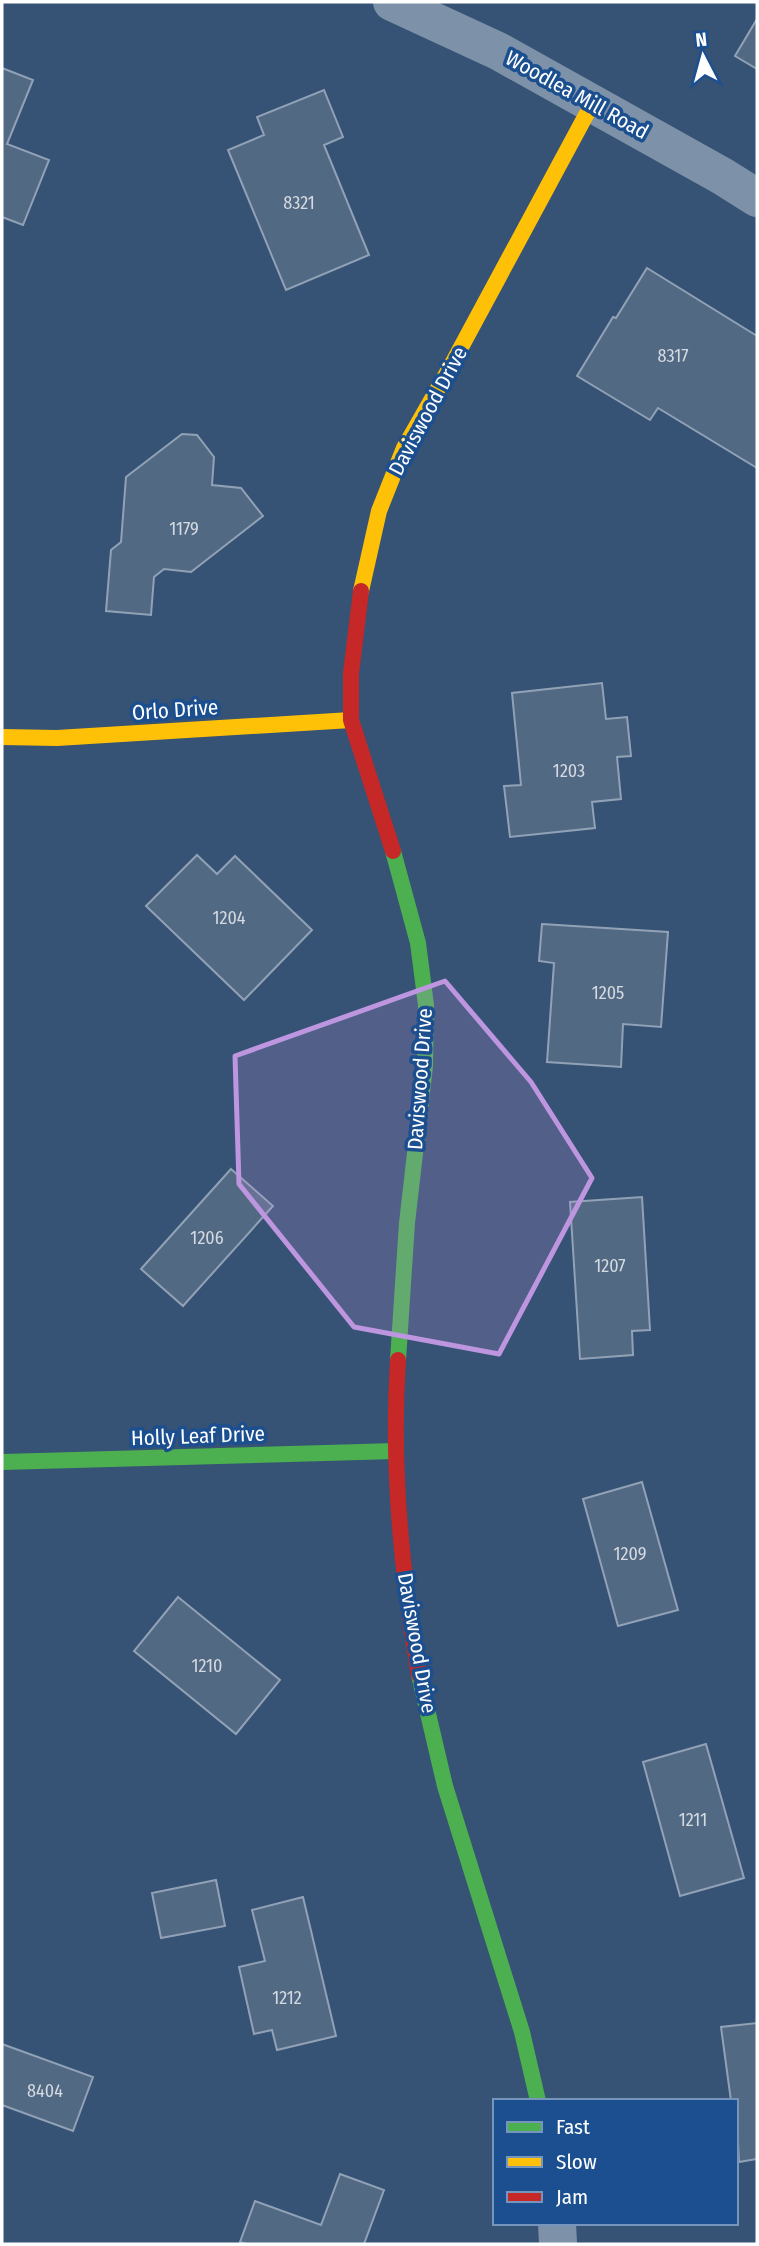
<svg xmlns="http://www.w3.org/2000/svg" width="759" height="2246" viewBox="0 0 759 2246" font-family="'Fira Sans Condensed',sans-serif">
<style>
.building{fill:#526984;stroke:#92a2b6;stroke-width:2}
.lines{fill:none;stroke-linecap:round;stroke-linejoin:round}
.street{stroke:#7d92a8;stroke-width:38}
.fast{stroke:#4caf50;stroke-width:16}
.slow{stroke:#ffc107;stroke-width:16}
.jam{stroke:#c62828;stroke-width:16}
.marked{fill:#bd96df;fill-opacity:0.2;stroke:#bd96df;stroke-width:5;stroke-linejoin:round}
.labels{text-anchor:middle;stroke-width:7;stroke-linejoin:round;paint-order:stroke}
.number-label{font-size:18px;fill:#d4dae0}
.street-label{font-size:21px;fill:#fff;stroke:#1b4f8f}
</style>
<rect width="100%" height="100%" fill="#365274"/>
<path class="building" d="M757,19V69L735,56Z
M2,68L33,80L7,144L49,160L23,225L2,217Z
M324,90L343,137L324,145L369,255L286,290L228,150L264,135L257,117Z
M647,268L757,336V468L658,408L650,420L577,376L613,317L616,318Z
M182,434L197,435L214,457L212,485L241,488L263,516L191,572L164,569L154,577L151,615L106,611L111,550L121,542L126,477Z
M602,683L606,719L627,717L631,756L617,757L621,799L592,802L595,828L510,837L504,786L521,785L512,693Z
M197,855L217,874L235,856L312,930L244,1000L146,906Z
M542,924L668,932L661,1027L623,1024L621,1067L547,1062L554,963L539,961Z
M231,1169L273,1206L183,1306L141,1269Z
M642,1197L650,1330L632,1331L633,1355L580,1359L570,1202Z
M642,1482L678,1610L618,1626L583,1499Z
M178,1597L280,1680L236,1734L134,1651Z
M706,1744L744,1878L680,1896L643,1762Z
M216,1880L225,1926L161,1938L152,1893Z
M303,1897L336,2036L277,2050L272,2030L254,2034L239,1967L265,1961L252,1910Z
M757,2023V2159L739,2162L736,2101H731L721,2027Z
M2,2044L93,2077L73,2131L2,2105Z
M340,2174L384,2190L364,2244H247L240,2242L255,2201L321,2225Z"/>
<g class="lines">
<path class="street" d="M392,2L498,51L722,176L757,198
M557,2223L558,2244"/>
<path class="fast" d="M393,851L418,943L426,1005L425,1066L407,1223L398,1360
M2,1462L396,1451
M419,1675L445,1786L522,2032L538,2101"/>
<path class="slow" d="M361,591L379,511L404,448L452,364L592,104
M2,737L57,738L351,720"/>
<path class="jam" d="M361,591L351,673V720L393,851
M398,1360C391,1465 401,1571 419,1675"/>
</g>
<path class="marked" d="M445,981L531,1082L592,1178L499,1354L354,1327L239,1184L235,1056Z"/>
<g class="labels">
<g class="number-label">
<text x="299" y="209">8321</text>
<text x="673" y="362">8317</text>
<text x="184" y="535">1179</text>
<text x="569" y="777">1203</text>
<text x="229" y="924">1204</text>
<text x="608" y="999">1205</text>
<text x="207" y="1244">1206</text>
<text x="610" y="1272">1207</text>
<text x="630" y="1560">1209</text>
<text x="207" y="1672">1210</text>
<text x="693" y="1826">1211</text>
<text x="287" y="2004">1212</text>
<text x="45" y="2097">8404</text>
</g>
<g class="street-label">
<text transform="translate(577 95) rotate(29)" y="7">Woodlea Mill Road</text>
<text transform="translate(428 411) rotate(-62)" y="7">Daviswood Drive</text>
<text transform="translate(175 710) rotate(-4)" y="7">Orlo Drive</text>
<text transform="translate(420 1079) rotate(-86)" y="7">Daviswood Drive</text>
<text transform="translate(198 1436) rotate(-2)" y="7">Holly Leaf Drive</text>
<text transform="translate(417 1643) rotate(80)" y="7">Daviswood Drive</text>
</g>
</g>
<rect width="759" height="2246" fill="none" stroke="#ffffff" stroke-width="7"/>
<rect x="493" y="2099" width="245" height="126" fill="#1b4f8f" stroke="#7695bc" stroke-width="2"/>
<rect x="507" y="2122" width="35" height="10" fill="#4caf50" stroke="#7695bc" stroke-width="2"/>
<text x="556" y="2134" font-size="21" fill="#ffffff">Fast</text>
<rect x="507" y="2157" width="35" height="10" fill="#ffc107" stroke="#7695bc" stroke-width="2"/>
<text x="556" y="2169" font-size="21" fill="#ffffff">Slow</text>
<rect x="507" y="2192" width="35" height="10" fill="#c62828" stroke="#7695bc" stroke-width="2"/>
<text x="556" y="2204" font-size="21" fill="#ffffff">Jam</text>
<g transform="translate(703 56) rotate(354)" stroke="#1b4f8f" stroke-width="5" paint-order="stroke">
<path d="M0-5L12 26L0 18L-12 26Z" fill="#ffffff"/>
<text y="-10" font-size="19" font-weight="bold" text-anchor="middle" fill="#ffffff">N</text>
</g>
</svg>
